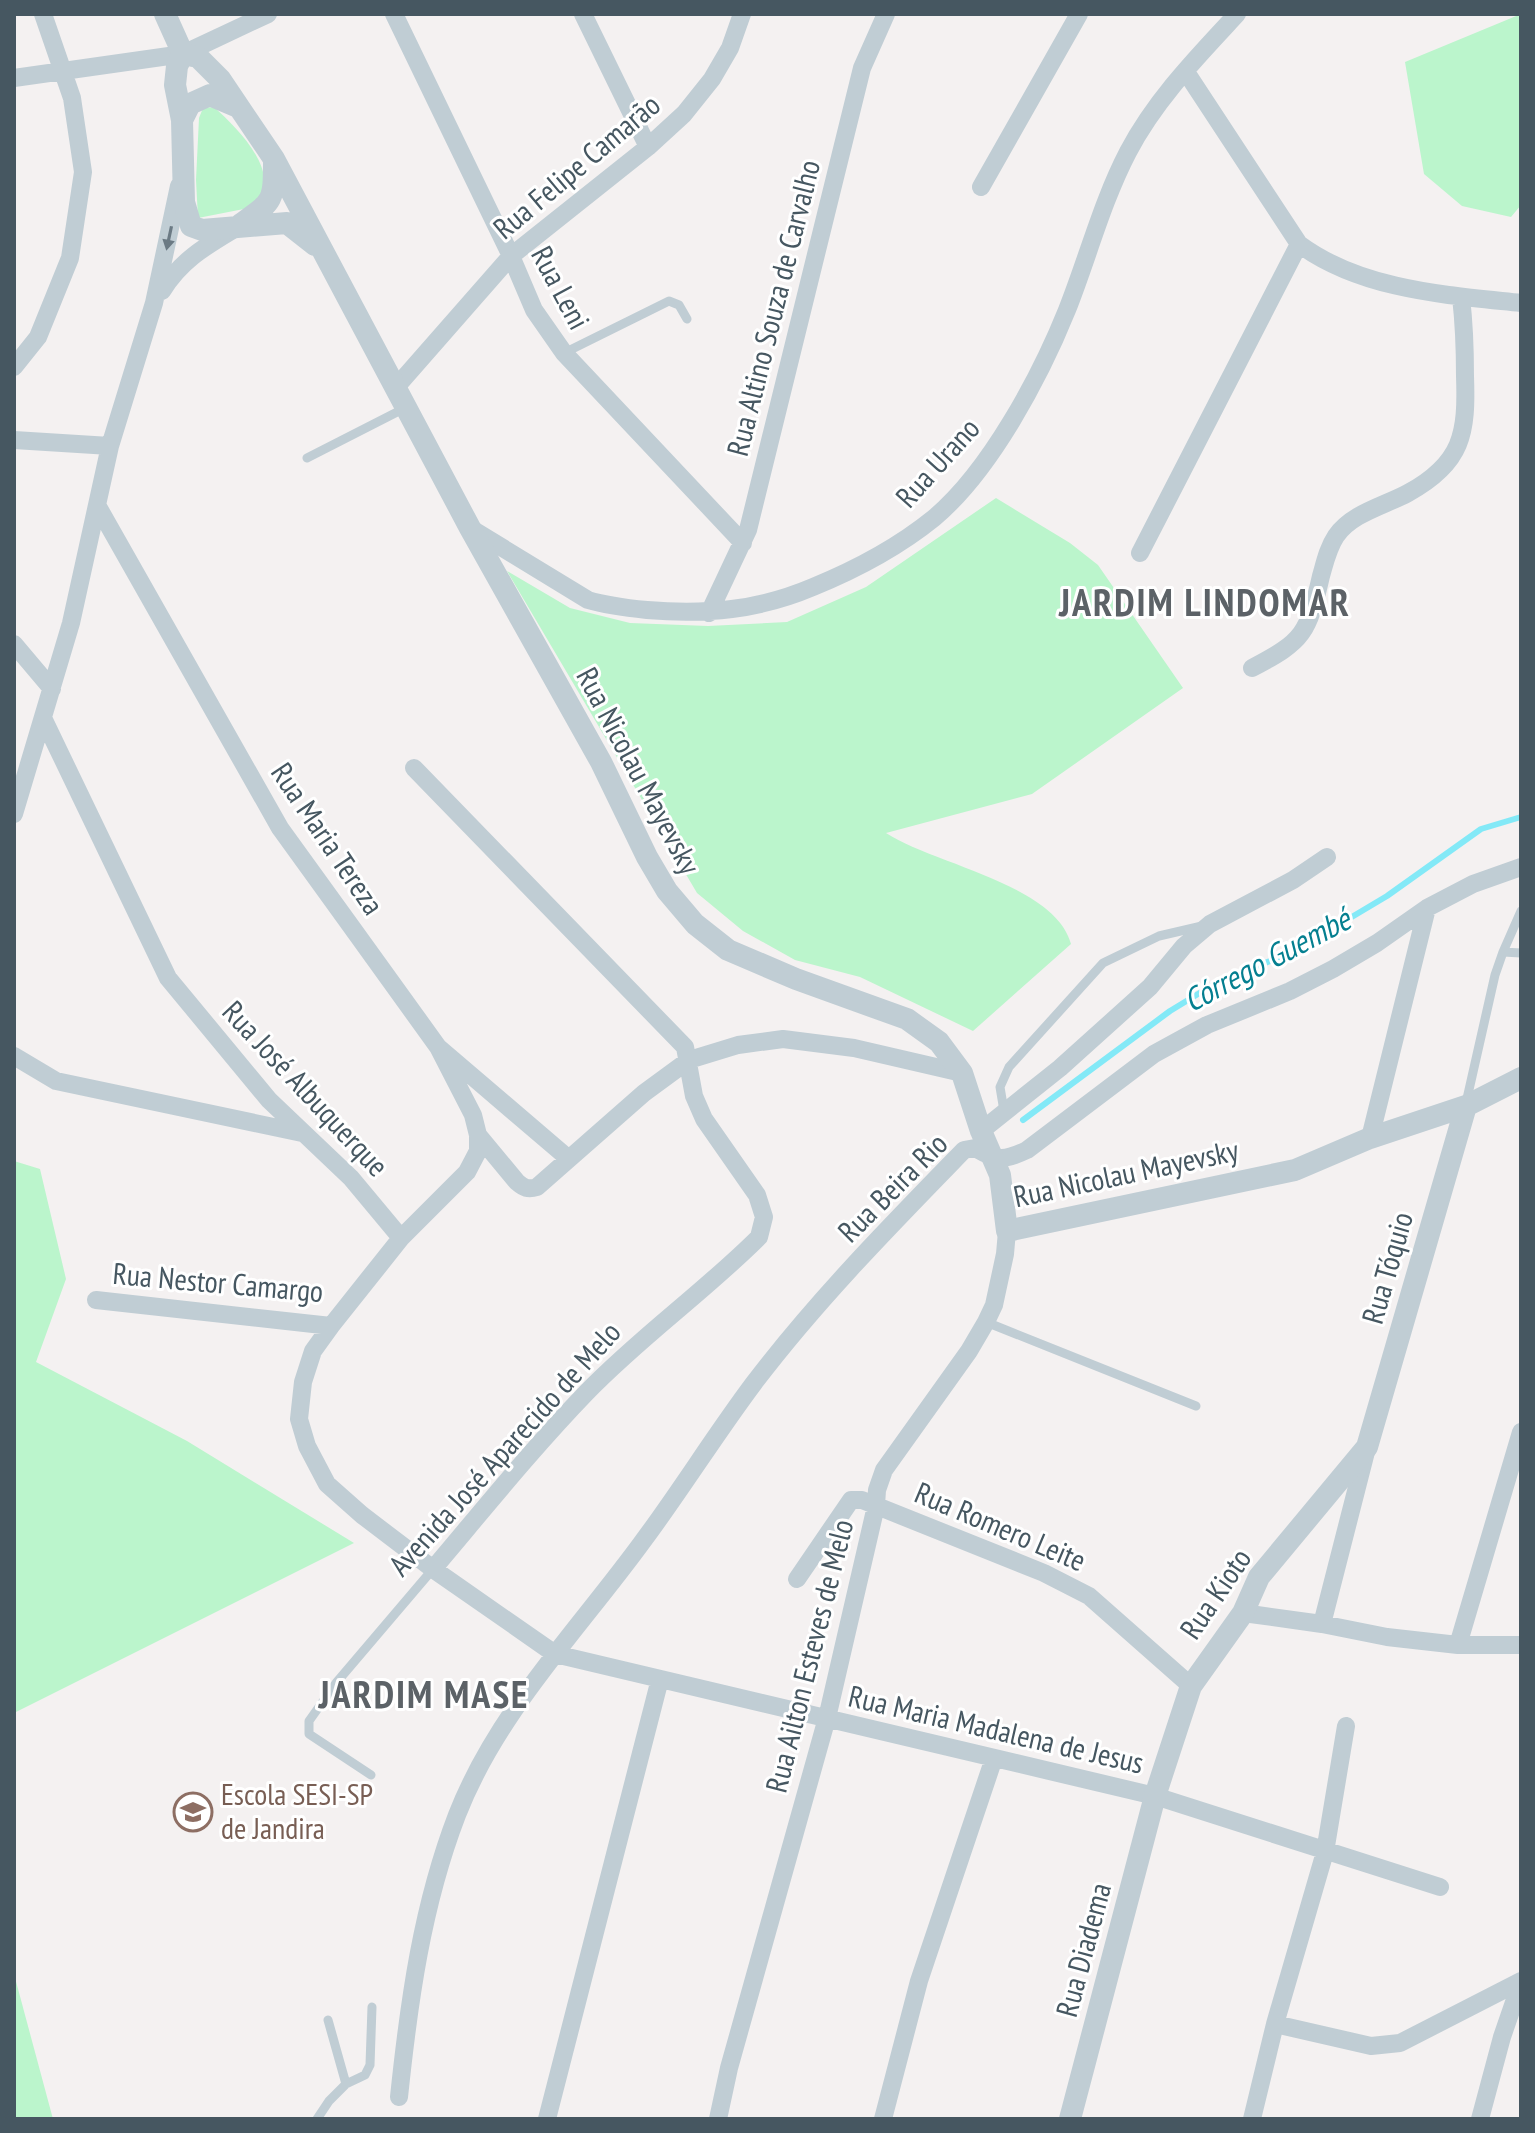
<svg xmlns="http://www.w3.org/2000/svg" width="1535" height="2133" viewBox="0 0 1535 2133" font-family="'PT Sans Narrow',sans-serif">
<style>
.green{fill:#bbf5cc}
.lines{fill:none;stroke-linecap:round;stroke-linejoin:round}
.stream{stroke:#83e9f7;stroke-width:6}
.service{stroke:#c0cdd4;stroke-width:9}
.minor{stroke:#c0cdd4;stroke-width:18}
.tertiary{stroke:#c0cdd4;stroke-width:22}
.oneway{fill:#6b7a84}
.labels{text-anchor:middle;stroke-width:6;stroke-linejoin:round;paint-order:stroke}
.street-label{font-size:30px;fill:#465761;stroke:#fff}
.education-label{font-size:30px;fill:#785e54;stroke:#fff;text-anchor:start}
.water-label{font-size:32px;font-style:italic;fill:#047f90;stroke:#fff}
.district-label{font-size:38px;font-weight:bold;letter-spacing:2px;fill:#5c6267;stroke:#fff}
</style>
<rect width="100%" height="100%" fill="#f4f1f1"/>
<path class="green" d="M1521,14V205L1511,217L1462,206L1424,174L1405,62Z
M214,107C235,126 270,160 264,191C263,197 257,203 254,207L198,218L196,180L199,118L203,108Z
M996,498L1070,543L1098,565L1183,688L1032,794L886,833C933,864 1055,884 1071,944L973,1031L860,977L795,960L743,931L697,893L507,571L570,608L630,623L708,626L787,622L866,587Z
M14,1161L40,1169L66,1279L36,1362L187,1441L354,1543L14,1713Z
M14,1974L53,2119H14Z"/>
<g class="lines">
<path class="stream" d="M1023,1120L1170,1011L1221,980L1293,952L1387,896L1481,829L1521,817"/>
<path class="service" d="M564,353L669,301L679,305L687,319
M307,458L405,408
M1503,952L1521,911
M1466,1103L1495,975L1503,952L1521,953
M1004,1111L1000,1087L1009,1067L1103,963L1159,936L1202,926
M986,1322L1196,1406
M371,1775L309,1734V1721L336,1683L433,1569
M328,2020L346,2084
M317,2119L329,2101L346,2084L365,2075L370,2065L372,2007"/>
<path class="minor" d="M394,14L511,256L534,310L564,353L743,543
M583,14L648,147
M1186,72L1299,244C1361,290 1446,295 1521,303
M14,78L183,54L268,14
M981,187L1079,14
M162,291C181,260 206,246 236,228
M14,367L38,337L70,258L83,172L72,98L43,14
M397,386L511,256L648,147L684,114L712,79L730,48L742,14
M14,440L110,446
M97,505L280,828L353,929L438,1047L569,1159
M470,528L588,600C608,606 627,608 647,610C706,615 759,610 813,587C857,569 897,548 934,518C990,471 1040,377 1067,310C1088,257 1102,202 1128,152C1155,100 1198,56 1237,14
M1140,553L1299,244
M709,613L748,530L862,68L886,14
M14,644L52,689
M1252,668C1304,641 1308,633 1321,576C1325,562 1328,548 1336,536C1352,513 1384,506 1408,493C1463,463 1467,433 1465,376C1465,349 1464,323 1461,297
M43,718L168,978L269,1100L351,1178L401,1238
M414,768L685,1047L694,1096L704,1119L757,1195L764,1217L759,1237C704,1292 640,1337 586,1393C532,1449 483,1510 433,1569
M14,814L71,623L110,446L154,303L179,186
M438,1047L473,1115L478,1135V1151L467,1172L401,1238L331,1326L313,1351L303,1382L299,1419L307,1446L327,1484L362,1515L433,1569L555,1654L1155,1796L1440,1887
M14,1056L56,1081L302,1133
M981,1131L1060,1068L1150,987L1184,946L1210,924L1293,880L1327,857
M478,1135L517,1182C524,1188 528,1190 537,1187L644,1093L689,1060L738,1045L783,1039L854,1048L962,1073
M1370,1138L1427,908
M96,1300L331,1326
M797,1579L851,1500H862L1044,1573L1089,1596L1191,1686
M1243,1613L1322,1624L1387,1637L1458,1645H1521
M1322,1624L1367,1448
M1458,1645L1521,1432
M1275,2024L1371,2046L1400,2043L1521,1981
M399,2097C409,2001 422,1906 457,1815C497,1712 579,1629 643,1541C681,1490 715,1435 754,1383C817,1300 891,1225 964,1150L975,1148C997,1161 1004,1161 1027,1150L1154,1054L1207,1025L1290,991L1333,969L1377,943L1427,908L1473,884L1521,867
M547,2119L660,1679
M718,2119L729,2068L827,1718L876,1506L877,1490L884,1470L969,1351L986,1322L994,1305L1005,1254L1007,1231
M883,2119L919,1981L994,1758
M1252,2119L1275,2024L1325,1852L1346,1726
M1480,2119L1502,2037L1521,1982"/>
<path class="tertiary" d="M165,14L183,54
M183,54L198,57L220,79L274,159L470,528L601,762L647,857L667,891L695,924L728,950L796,979L907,1019L939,1042L962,1073L981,1131L1000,1175L1007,1231L1295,1170L1370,1138L1466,1106L1521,1078
M183,54L177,66L175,85L182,120L184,202L191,226L202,230L287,223L315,245
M182,120L190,104L210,95L236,106
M241,224C273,201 274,202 274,161
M1070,2119L1155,1796L1191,1686L1243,1613L1259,1577L1367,1447L1466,1106"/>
</g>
<defs><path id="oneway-solid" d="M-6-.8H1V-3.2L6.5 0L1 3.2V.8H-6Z" transform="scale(2)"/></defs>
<use class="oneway" href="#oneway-solid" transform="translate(169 238) rotate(102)"/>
<defs>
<symbol id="school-ring" viewBox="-11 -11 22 22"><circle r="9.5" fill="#fff" stroke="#8d6e63" stroke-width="1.5"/><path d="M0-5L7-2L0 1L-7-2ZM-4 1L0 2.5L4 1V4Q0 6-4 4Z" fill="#8d6e63"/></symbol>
</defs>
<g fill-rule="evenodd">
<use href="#school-ring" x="171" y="1790" width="44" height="44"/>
</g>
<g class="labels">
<g class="street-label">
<text transform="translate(577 167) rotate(-40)" y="10">Rua Felipe Camarão</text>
<text transform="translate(560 288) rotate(62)" y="10">Rua Leni</text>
<text transform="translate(774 308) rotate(-76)" y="10">Rua Altino Souza de Carvalho</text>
<text transform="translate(938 463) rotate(-48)" y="10">Rua Urano</text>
<text transform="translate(638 771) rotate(62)" y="10">Rua Nicolau Mayevsky</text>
<text transform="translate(327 839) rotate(56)" y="10">Rua Maria Tereza</text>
<text transform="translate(305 1089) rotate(47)" y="10">Rua José Albuquerque</text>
<text transform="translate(1126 1174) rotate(-12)" y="10">Rua Nicolau Mayevsky</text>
<text transform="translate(893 1188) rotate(-45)" y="10">Rua Beira Rio</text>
<text transform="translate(1388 1268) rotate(-74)" y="10">Rua Tóquio</text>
<text transform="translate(218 1283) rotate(5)" y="10">Rua Nestor Camargo</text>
<text transform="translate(505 1449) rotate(-48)" y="10">Avenida José Aparecido de Melo</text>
<text transform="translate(1000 1527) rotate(23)" y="10">Rua Romero Leite</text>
<text transform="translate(1216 1594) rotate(-56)" y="10">Rua Kioto</text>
<text transform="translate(810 1656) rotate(-76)" y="10">Rua Ailton Esteves de Melo</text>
<text transform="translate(996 1730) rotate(13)" y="10">Rua Maria Madalena de Jesus</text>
<text transform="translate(1084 1950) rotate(-75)" y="10">Rua Diadema</text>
</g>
<g class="education-label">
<text x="221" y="1805">Escola SESI-SP<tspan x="221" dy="34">de Jandira</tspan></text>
</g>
<g class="water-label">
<text transform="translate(1267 960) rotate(-28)" y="11">Córrego Guembé</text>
</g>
<g class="district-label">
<text x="1205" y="616">JARDIM LINDOMAR</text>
<text x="424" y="1708">JARDIM MASE</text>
</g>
</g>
<rect width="1535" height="2133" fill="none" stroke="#465761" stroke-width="32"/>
</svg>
